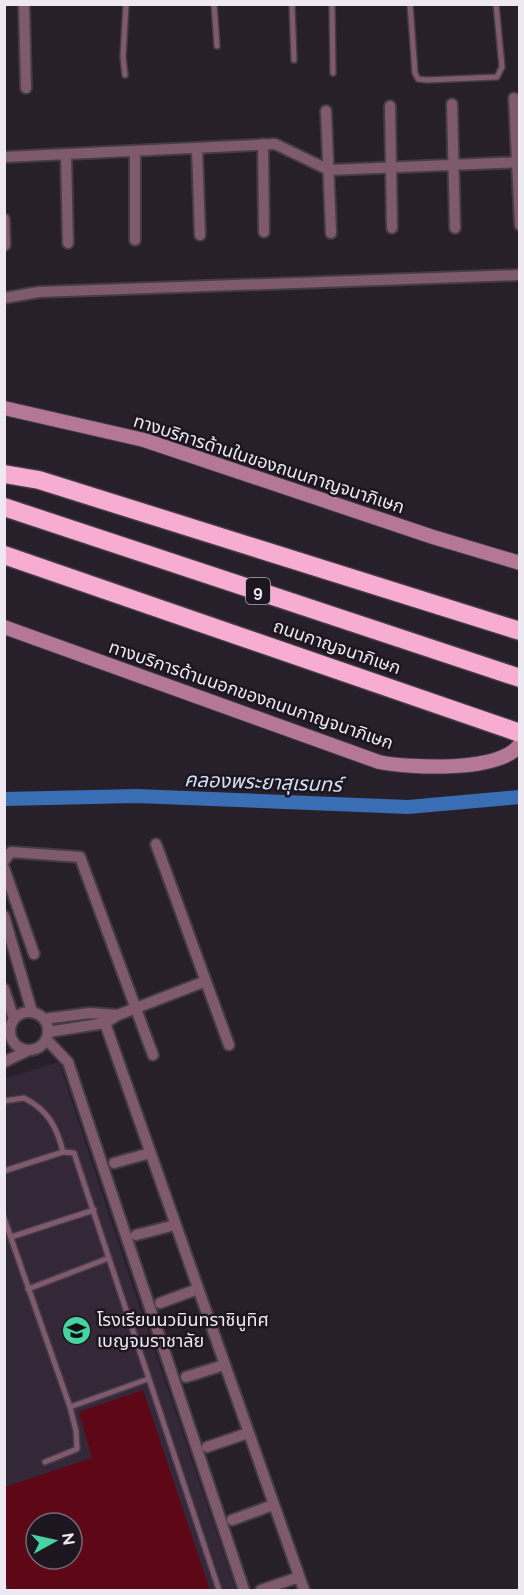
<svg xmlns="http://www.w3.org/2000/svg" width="524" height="1595" viewBox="0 0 524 1595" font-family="Raleway,'Noto Sans Thai',sans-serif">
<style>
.built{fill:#342838;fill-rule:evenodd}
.green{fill:#5d0717;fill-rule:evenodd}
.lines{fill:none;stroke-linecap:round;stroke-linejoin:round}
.canal{stroke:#396eb4;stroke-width:14}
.lane-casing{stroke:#433b46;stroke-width:8}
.street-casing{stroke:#433b46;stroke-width:14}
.secondary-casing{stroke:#433b46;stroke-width:16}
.highway-casing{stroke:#433b46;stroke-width:21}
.lane{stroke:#7f5a6c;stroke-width:5}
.street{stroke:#7f5a6c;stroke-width:10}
.secondary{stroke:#b47896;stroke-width:14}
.highway{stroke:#f7add2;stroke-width:18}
.labels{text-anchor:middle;stroke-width:5;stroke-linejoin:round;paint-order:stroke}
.shield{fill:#1d1620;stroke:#afaab2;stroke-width:1.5}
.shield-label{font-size:16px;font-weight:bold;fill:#eee9f0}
.street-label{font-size:18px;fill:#eee9f0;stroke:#1d1620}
.poi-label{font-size:18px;fill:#eee9f0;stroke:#1d1620;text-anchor:start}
.water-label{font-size:20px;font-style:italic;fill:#d3e1f5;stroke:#1d1620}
</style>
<rect width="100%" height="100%" fill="#271f2a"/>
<path class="built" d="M59,1062L129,1275L236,1590H5L4,1079ZM36,1523H72V1559H36Z"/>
<path class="green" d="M143,1390L210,1590H9L4,1578L5,1487L92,1458L79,1412ZM36,1523H72V1559H36Z"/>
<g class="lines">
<path class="canal" d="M4,799L136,796L408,807L520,797"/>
<defs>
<path id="lane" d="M214,4L217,46
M292,4L294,60
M332,4L333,73
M410,4L415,73L418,79L427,80L497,77L502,67L496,4
M125,75L123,57L126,4
M4,1101L24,1098C48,1110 57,1127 63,1152
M4,1171L63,1152L74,1153L219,1590
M4,1218L70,1407L148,1379
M11,1237L94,1210
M28,1289L109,1258
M45,1462L77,1449L76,1431L70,1407"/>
<path id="street" d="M24,4L26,88
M514,98L520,225
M452,104L455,228
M390,106L392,228
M326,111L331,233
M263,144L264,232
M197,148L200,235
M135,151V240
M66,155L68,243
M4,157L275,144L329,170L520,162
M4,219L5,245
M4,298L39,292L520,275
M156,844L229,1045
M4,861L11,852L80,857L153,1055
M4,868L34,954
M4,916L32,1012
M4,989L14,1019
M10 1031a19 19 0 1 1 38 0a19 19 0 1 1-38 0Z
M44,1019L90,1013L117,1015
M105,1023L304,1590
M48,1032L105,1023L118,1015L206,981
M46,1039L68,1062L244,1590
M4,1062L29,1050
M114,1163L150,1153
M136,1235L175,1225
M160,1303L198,1289
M186,1377L224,1365
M207,1447L248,1433
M232,1520L273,1505
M261,1590L299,1577"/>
<path id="secondary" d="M4,408L144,440L433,537L520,563
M4,627L379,762C409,768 502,773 520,744"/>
<path id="highway" d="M4,474L39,480L520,631
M4,507L520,678
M4,555L520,733"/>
</defs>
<use href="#lane" class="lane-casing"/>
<use href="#street" class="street-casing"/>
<use href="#secondary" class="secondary-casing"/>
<use href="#highway" class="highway-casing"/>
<use href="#lane" class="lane"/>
<use href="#street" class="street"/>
<use href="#secondary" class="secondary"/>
<use href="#highway" class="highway"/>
</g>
<defs>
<symbol id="school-disc" viewBox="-11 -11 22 22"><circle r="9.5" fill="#45d49f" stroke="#1d1620"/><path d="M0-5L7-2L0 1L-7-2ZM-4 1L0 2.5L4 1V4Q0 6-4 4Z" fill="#111"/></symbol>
</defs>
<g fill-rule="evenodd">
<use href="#school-disc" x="60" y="1314" width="33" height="33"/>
</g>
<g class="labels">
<rect class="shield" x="246" y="578" width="24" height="26" rx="4.5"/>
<g class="shield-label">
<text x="258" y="597">9</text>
</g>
<g class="street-label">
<text transform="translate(269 464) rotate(18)" y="6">ทางบริการด้านในของถนนกาญจนาภิเษก</text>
<text transform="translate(337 647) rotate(19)" y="6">ถนนกาญจนาภิเษก</text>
<text transform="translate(251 695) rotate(19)" y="6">ทางบริการด้านนอกของถนนกาญจนาภิเษก</text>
</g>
<g class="poi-label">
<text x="97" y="1326">โรงเรียนนวมินทราชินูทิศ<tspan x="97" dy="21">เบญจมราชาลัย</tspan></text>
</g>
<g class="water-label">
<text transform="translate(263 782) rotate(2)" y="7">คลองพระยาสุเรนทร์</text>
</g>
</g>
<rect width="524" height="1595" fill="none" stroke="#eee9f0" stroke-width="12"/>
<g transform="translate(54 1541) rotate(82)"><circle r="28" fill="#1d1620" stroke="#716a73" stroke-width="1.5"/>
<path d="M0-4.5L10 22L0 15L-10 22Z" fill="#45d49f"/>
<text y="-9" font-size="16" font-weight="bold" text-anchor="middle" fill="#eee9f0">N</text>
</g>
</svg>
